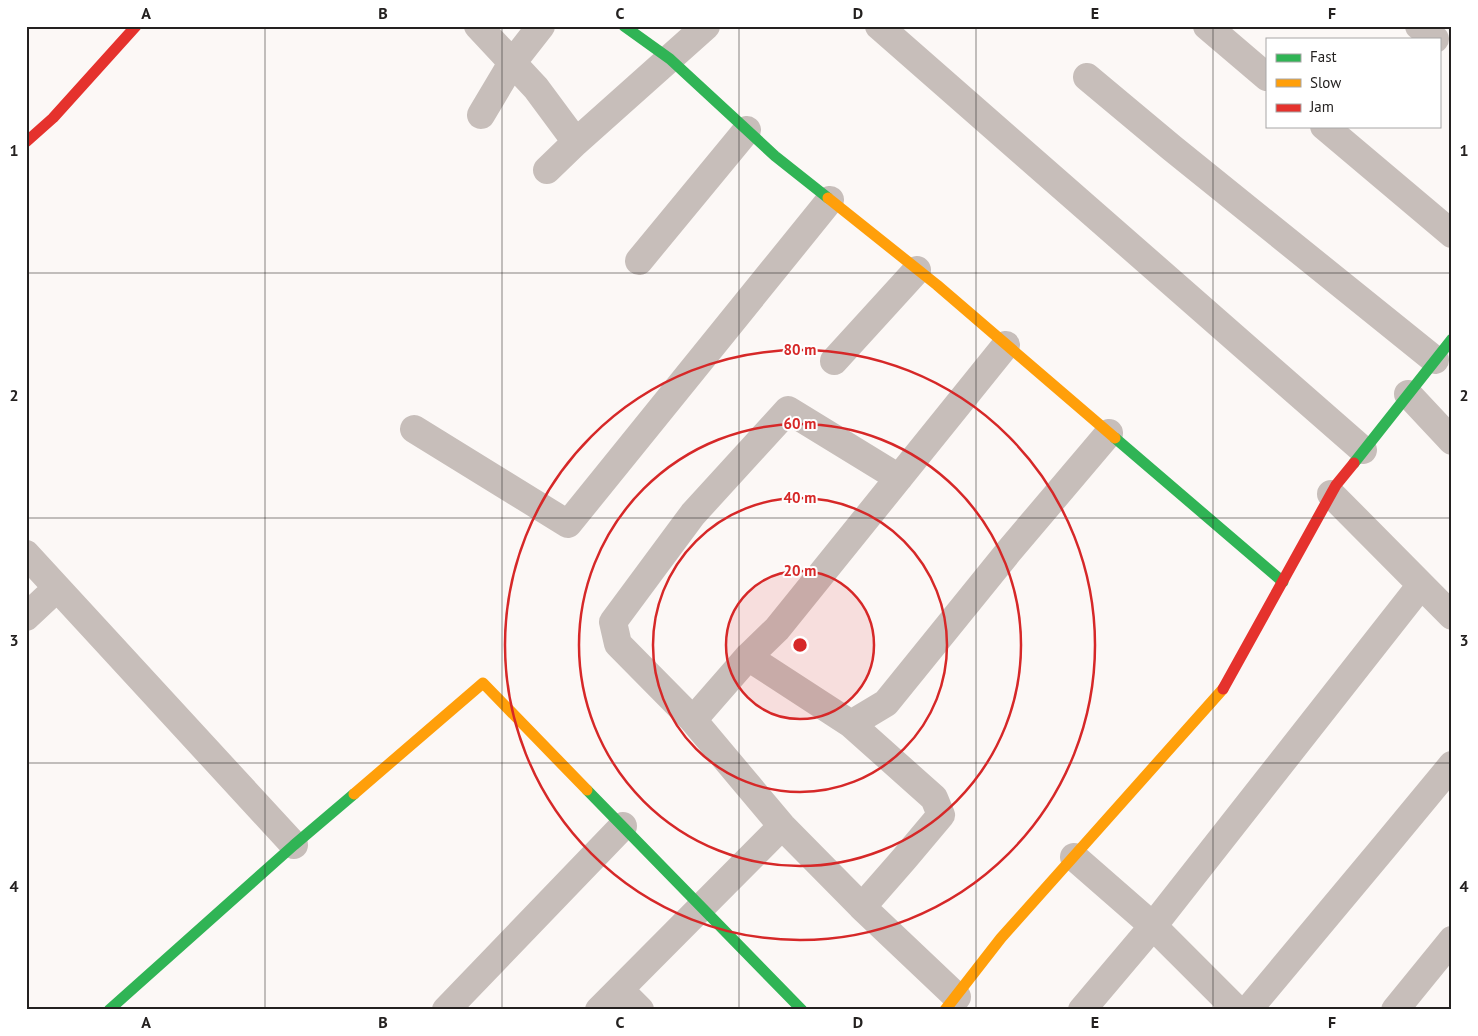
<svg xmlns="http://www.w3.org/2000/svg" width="1478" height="1036" viewBox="0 0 1478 1036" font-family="'PT Sans',sans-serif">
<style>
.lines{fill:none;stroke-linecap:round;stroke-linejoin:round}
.street{stroke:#c7beba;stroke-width:28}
.fast{stroke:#30b455;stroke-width:11}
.slow{stroke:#ff9f0a;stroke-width:11}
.jam{stroke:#e5322d;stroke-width:11}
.grid{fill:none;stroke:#242120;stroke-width:1;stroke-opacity:0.55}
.ring{fill:none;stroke:#d62828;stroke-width:2.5}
.centre{fill:#d62828;stroke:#fff;stroke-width:2.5}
.ring-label{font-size:15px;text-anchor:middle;font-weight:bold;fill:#d62828;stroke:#fff;stroke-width:4;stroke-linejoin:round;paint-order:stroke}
.neatline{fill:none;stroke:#242120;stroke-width:2}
.grid-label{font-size:16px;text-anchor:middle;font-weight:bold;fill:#242120}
</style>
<rect width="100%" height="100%" fill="#fcf8f6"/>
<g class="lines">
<path class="street" d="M478,26L536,88L576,142L706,26
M879,26L1363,450
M1207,26L1267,77
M1419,26L1435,39
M1087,77L1172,148L1435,360
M481,115L512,63L541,26
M1324,126L1452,234
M547,170L576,142
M639,261L747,130
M834,361L917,270
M1408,394L1452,441
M414,429L568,524L830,200
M899,478L788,410L693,514L613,622L618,644L693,720L782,826L862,907L957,997
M1331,494L1452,616
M26,554L294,845
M26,617L57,588
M748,657L851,724L886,703L1009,551L1109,433
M693,720L748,657L777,629L1006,345
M851,724L934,798L941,815L904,859L862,907
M1074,857L1153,926L1237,1010
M620,990L640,1010
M446,1010L623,826
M599,1010L782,826
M1082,1010L1153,926L1421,585
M1248,1010L1385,846L1452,765
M1395,1010L1452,940"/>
<path class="fast" d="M624,26L670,59L775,156L828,198
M1115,438L1283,582
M1354,463L1452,339
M587,790L802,1010
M109,1010L294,845L354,794"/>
<path class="slow" d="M828,198L937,285L1115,438
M354,794L483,683L587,790
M945,1010L1001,938L1223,689"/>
<path class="jam" d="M26,142L53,118L136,26
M1223,689L1336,485L1354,463"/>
</g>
<path class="grid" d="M265,26V1010M502,26V1010M739,26V1010M976,26V1010M1213,26V1010M26,273H1452M26,518H1452M26,763H1452"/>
<circle cx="800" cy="645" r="74" fill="#d62828" fill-opacity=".12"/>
<g class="ring">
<circle cx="800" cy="645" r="74"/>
<circle cx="800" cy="645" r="147"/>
<circle cx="800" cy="645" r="221"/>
<circle cx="800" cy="645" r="295"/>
</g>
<circle cx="800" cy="645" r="8" class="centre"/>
<g class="ring-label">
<text x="800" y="355">80 m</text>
<text x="800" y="429">60 m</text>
<text x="800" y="503">40 m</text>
<text x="800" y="576">20 m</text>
</g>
<rect width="1478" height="1036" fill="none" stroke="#ffffff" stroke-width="55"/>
<rect x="1266" y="38" width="175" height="90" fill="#ffffff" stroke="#a7a6a6"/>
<rect x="1276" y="54" width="25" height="8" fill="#30b455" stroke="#a7a6a6"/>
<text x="1310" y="62" font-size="15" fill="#242120">Fast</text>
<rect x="1276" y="79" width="25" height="8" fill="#ff9f0a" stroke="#a7a6a6"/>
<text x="1310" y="88" font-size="15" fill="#242120">Slow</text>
<rect x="1276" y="104" width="25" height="8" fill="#e5322d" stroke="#a7a6a6"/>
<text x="1310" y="112" font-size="15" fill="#242120">Jam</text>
<rect x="28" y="28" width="1422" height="980" class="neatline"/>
<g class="grid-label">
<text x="146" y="19">A</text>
<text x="383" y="19">B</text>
<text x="620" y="19">C</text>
<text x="858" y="19">D</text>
<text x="1095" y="19">E</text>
<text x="1332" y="19">F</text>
<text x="14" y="156">1</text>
<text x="1464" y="156">1</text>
<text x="14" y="401">2</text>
<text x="1464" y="401">2</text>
<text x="14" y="646">3</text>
<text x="1464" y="646">3</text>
<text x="14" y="892">4</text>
<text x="1464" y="892">4</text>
<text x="146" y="1028">A</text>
<text x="383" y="1028">B</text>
<text x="620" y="1028">C</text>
<text x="858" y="1028">D</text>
<text x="1095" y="1028">E</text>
<text x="1332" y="1028">F</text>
</g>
</svg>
